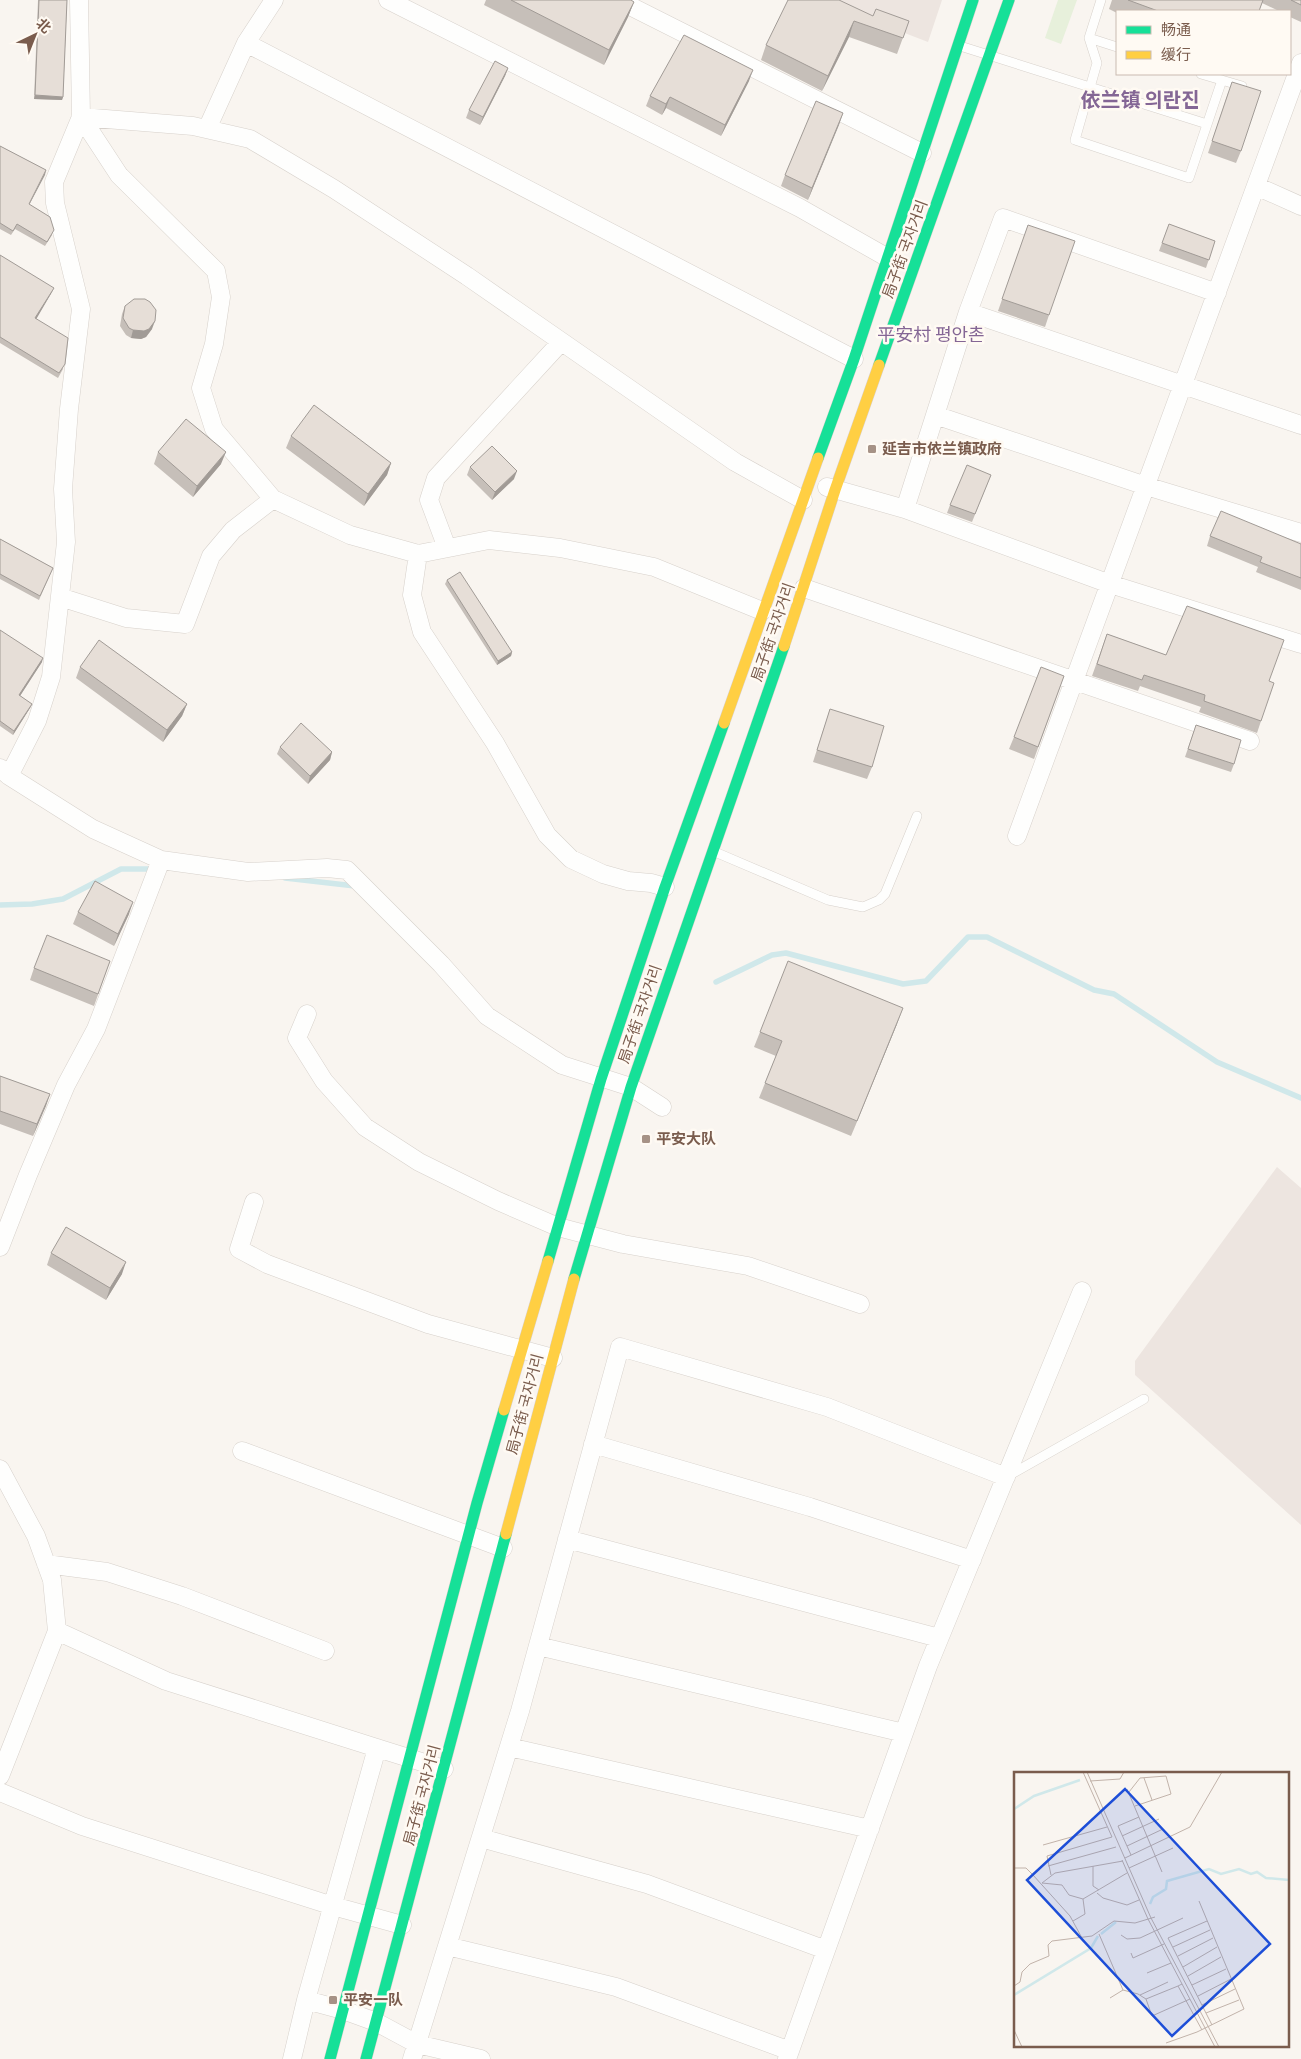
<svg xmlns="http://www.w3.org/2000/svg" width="1301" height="2059" viewBox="0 0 1301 2059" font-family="'Source Sans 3','Noto Sans SC','Noto Sans KR',sans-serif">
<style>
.industrial{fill:#ede5e0}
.green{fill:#e7f0db}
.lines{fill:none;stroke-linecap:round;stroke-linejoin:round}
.stream{stroke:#d0e8ea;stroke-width:5.5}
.lane-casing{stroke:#d7d1cb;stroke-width:10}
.street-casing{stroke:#d7d1cb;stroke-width:19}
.fast-casing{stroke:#dad1cc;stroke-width:12}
.slow-casing{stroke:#dad1cc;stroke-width:12}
.lane{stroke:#fefefd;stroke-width:9}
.street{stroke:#fefefd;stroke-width:18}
.fast{stroke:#16e098;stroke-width:11}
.slow{stroke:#ffcf43;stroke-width:11}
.wall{fill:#c6bfb9}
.shaded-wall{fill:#a19b96}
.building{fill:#e6ded7;stroke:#a19b96}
.poi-dot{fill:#a69286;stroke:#fffaf3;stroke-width:2}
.labels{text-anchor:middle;stroke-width:5;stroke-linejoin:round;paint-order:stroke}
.street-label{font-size:15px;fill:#7a5c4d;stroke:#fffaf3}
.poi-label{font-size:15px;font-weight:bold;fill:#7a5c4d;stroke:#fffaf3;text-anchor:start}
.quarter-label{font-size:18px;fill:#846695;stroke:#fffaf3}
.district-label{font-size:20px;font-weight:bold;fill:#846695;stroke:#fffaf3}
.inset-river{fill:none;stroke:#d0e8ea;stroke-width:2.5}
.inset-road{fill:none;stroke:#c2b3aa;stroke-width:1}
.view{fill:#1d4ed8;fill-opacity:0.15;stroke:#1d4ed8;stroke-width:2.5}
.inset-edge{fill:none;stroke:#7a5c4d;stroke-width:2.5}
</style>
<rect width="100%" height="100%" fill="#f9f5f0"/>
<path class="industrial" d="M819,0H942L928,42Z
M1277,1167L1301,1188V1525L1135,1375V1361Z"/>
<path class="green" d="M1058,0H1077L1061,44L1045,38Z"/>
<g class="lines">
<path class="stream" d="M285,878L355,886
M0,905L32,904L63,899L121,869H156
M716,982L772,955L786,953L903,984L926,981L968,937H987L1094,990L1114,994L1217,1062L1301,1098"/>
<defs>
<path id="lane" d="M1101,0L1089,38L1097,63L1075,140L1189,178L1222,80
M1089,38L1117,47
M960,46L1207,124
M1201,74L1242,86
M715,852L828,900L863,907L879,900L885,894L917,816
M1008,1476L1144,1399"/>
<path id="street" d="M388,0L800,208L888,258
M618,0L922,153
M246,43L854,359
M81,117L119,175L216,271L221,297L214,344L201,388L214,429L273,499L350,535L418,554L489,540L560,548L654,567L762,611
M81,117L193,126L250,139L334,189L467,276L735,462L803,500
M207,129L246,43L274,0
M1256,186L1301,206
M968,312L1301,425
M935,415L1146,486L1301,533
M827,487L905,509L1110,584L1301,644
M905,509L968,312L1003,218L1217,293
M447,548L429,500L436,478L561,342
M418,554L412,595L422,632L495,743L547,835L571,859L603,874L628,881L651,883L665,887
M804,588L1250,741
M60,597L126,618L185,624L211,556L233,530L273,499
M0,768L9,776L93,829L161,860L248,872L327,868L347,870L441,964L487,1016L562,1065L631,1087L662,1107
M9,776L37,721L51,677L66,542L63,489L69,409L81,309L55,203L54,182L81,117L79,0
M1017,836L1301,63
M307,1014L297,1038L324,1081L365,1127L419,1162L498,1201L558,1227L623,1244L748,1266L860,1304
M254,1202L239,1249L267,1264L428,1324L553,1358
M0,1247L28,1175L66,1085L96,1029L161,860
M593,1444L810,1507L972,1560
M242,1451L503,1548
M0,1469L36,1536L52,1580L57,1631L0,1776
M567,1539L939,1638
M46,1564L107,1572L182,1596L325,1651
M57,1631L166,1681L377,1748
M538,1646L904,1733
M509,1747L870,1829
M0,1792L82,1826L333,1906L402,1925
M481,1838L647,1884L826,1950
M447,1946L616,1987L790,2051
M306,2000L343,2010L376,2022L417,2044L481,2059
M292,2059L306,2000L377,1748L444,1769
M412,2059L520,1711L620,1347L827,1407L1006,1477
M787,2059L928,1666L1082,1291"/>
<path id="fast" d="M879,365L1009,0
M818,458L854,359L973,0
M548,1261L601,1079L665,887L724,723
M574,1279L631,1087L784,646
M330,2059L477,1503L504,1410
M366,2059L506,1534"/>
<path id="slow" d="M784,646L835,490L879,365
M724,723L818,458
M504,1410L548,1261
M506,1534L574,1279"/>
</defs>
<use href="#lane" class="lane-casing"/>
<use href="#street" class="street-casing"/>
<use href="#fast" class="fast-casing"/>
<use href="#slow" class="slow-casing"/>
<use href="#lane" class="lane"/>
<use href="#street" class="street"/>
<use href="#fast" class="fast"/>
<use href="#slow" class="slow"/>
</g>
<path class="wall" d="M38,0H67L63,97L62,100L34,99Z
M486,0H631L634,2L628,17L604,65L484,5Z
M1112,0H1301V22L1290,17V11H1279L1262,3L1259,11H1117V13L1109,9Z
M873,16L909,21L897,54L849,37L822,91L761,60L766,45Z
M508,68L505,76L480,125L466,118L469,110Z
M749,81L721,136L666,108L662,115L646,106L650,96Z
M1228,93L1241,151L1236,163L1208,153Z
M843,113L808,200L781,186L785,175Z
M0,146L46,170L29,204L52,235L45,246L15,229L11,235L0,229Z
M1169,224L1215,241L1206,268L1159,251Z
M1028,225L1049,315L1045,327L998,311Z
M0,255L52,292L36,318L63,369L58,378L0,343Z
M125,306L152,329L146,337L141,339L131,338L126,335L120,326L122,314Z
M291,436L391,463L387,475L364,506L286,448Z
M158,452L221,464L193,497L154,464Z
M470,467L514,479L492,500L467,475Z
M991,475L972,522L947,513L950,505Z
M1210,536L1301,544V590L1256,572L1258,567L1207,546Z
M0,539L53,568L39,600L0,579Z
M447,580L512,652L511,656L497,665L445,584Z
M0,630L42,662L20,696L32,704L30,708L13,735L0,726Z
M1107,634L1166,655L1269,681L1261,721L1257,733L1199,712L1201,707L1140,686L1138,691L1092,676Z
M80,667L187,704L182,716L163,742L76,678Z
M1064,676L1034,759L1009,749L1014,737Z
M830,709L872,767L867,779L813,762Z
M1196,725L1234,764L1231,772L1185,757Z
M280,747L332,752L330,760L308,784L277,754Z
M78,912L129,914L114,946L73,924Z
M110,961L94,1006L30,980L34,968Z
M897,1024L851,1136L759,1098L776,1056L754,1047L760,1032Z
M0,1076L50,1094L33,1136L0,1124Z
M51,1253L122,1274L106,1300L47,1265Z"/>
<path class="shaded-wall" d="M634,2L628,17L604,65L609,50Z
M854,21L849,37L822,91L828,76Z
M508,68L505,76L480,125L483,117Z
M753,70L749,81L721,136L725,125Z
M35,95L63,97L62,100L34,99Z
M670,97L666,108L662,115L666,104Z
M843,113L839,125L808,200L812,188Z
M46,170L45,175L27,209L29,204Z
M54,288L52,292L34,323L35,318Z
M155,321L152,329L146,337L141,339L131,338L133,330Z
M226,452L221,464L193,497L197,486Z
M391,463L387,475L364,506L368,494Z
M517,471L514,479L492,500L495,492Z
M512,652L511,656L497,665L498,661Z
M43,658L42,662L18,699L19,695Z
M32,704L30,708L13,735L14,731Z
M187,704L182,716L163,742L167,730Z
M332,752L330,760L308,784L310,776Z
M133,902L129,914L114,946L118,934Z
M903,1008L897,1024L851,1136L857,1121Z
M50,1094L46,1106L33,1136L37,1124Z
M126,1262L122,1274L106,1300L110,1288Z"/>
<path class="building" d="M39,0H67L63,97L35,95Z
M511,0H631L634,2L609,50Z
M788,0H839L873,16L876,9L909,21L903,38L854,21L828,76L766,45Z
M1128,0H1263L1259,11H1158Z
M1291,0H1301V5Z
M684,35L753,70L725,125L670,97L666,104L650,96Z
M495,61L508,68L483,117L469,110Z
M1232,82L1261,91L1241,151L1212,141Z
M816,101L843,113L812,188L785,175Z
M0,146L46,170L29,204L50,217L54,230L47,242L17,224L13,231L0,223Z
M1169,224L1215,241L1209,260L1162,243Z
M1028,225L1075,241L1049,315L1002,299Z
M0,255L54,288L35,318L68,338L65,364L59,373L0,337Z
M134,299H145L150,302L156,310L155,321L149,329L144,331L133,330L129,328L123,318L125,306Z
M314,405L391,463L368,494L291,436Z
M186,419L226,452L197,486L158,452Z
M492,446L517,471L495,492L470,467Z
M967,465L991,475L975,514L950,505Z
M1221,511L1301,544V578L1260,562L1262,557L1210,536Z
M0,539L53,568L40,596L0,574Z
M460,572L512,652L498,661L447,580Z
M1187,606L1284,640L1269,681L1274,683L1261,721L1204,701L1205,695L1144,675L1142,680L1097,664L1107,634L1166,655Z
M0,630L43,658L19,695L32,704L14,731L0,721Z
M99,640L187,704L167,730L80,667Z
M1041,667L1064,676L1038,747L1014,737Z
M830,709L884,726L872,767L817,750Z
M301,723L332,752L310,776L280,747Z
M1196,725L1241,740L1234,764L1188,749Z
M95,881L133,902L118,934L78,912Z
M47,935L110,961L98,994L34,968Z
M788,961L903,1008L857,1121L765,1083L782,1041L760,1032Z
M0,1076L50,1094L37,1124L0,1111Z
M66,1227L126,1262L110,1288L51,1253Z"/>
<g class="poi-dot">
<rect x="867" y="444" width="10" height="10" rx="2.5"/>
<rect x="641" y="1134" width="10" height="10" rx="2.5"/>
<rect x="328" y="1995" width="10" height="10" rx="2.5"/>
</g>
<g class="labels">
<g class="street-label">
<text transform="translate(905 249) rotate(-70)" y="5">局子街 국자거리</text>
<text transform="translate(773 632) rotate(-71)" y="5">局子街 국자거리</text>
<text transform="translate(640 1014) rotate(-71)" y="5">局子街 국자거리</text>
<text transform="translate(525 1404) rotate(-75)" y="5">局子街 국자거리</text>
<text transform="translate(422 1795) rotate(-75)" y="5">局子街 국자거리</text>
</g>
<g class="poi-label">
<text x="882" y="454">延吉市依兰镇政府</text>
<text x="656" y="1144">平安大队</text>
<text x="343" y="2005">平安一队</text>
</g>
<g class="quarter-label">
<text x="931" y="341">平安村 평안촌</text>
</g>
<g class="district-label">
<text x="1140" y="107">依兰镇 의란진</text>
</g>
</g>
<g transform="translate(1014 1772)">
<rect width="275" height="275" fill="#f9f5f0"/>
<path class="inset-river" d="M0,37L20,24L66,8M136,132L139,125L152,117L153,109L195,97L207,102L225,97L237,102L243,100L252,106L275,108M87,162L102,150M0,223L77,176L84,164"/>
<path class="inset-road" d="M69,0L98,65M73,0L137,146L205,275M130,6L138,28M76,9L106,7L110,0M113,17L148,100M115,20L126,6L152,4L157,22L121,34M108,64L145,47M29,73L93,55M113,74L149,57M117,83L104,54L125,45M111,86L176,55L208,0M108,88L134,147L201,275M34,94L102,75M79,94V114L85,118M0,96H12L19,103L56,144L68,166M115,96L159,76M37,103L33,84L98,65M28,111L48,113L55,123L69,127L113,101M28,111L41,101L109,89M83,121L89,126L113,133L125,128M59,149L71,142L69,127M193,149L154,166L198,253M85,162L109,218M107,163L113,167L126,166L169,146M159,175L196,158M117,181L119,186L150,172M164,184L199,166M169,195L203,175M133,201L157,191M174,204L207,185M168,212L164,214L188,258M178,213L212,197M0,214L6,210L8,200L16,192L35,184L34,173L38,169L78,164L100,149L121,151L141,145M126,223L154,210M184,224L217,207M96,226L109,218L124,222L132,227L138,244L176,227M132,227L164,214M188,233L221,217M192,241L225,228M0,258L8,275M152,271L183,260L230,237L185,129"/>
<path class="view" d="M111,17L256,172L158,264L13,108Z"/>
<rect width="275" height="275" class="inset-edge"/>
</g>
<rect x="1116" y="10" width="175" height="65" fill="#fffaf3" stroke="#cabbb1"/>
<rect x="1126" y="26" width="25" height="8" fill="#16e098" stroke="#cabbb1"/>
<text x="1161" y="35" font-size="15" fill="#7a5c4d">畅通</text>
<rect x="1126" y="51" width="25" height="8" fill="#ffcf43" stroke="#cabbb1"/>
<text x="1161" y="60" font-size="15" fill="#7a5c4d">缓行</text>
<g transform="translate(35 35) rotate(43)" stroke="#fffaf3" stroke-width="4" paint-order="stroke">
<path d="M0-4L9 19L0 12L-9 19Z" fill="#7a5c4d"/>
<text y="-8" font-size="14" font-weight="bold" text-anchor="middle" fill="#7a5c4d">北</text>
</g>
</svg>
